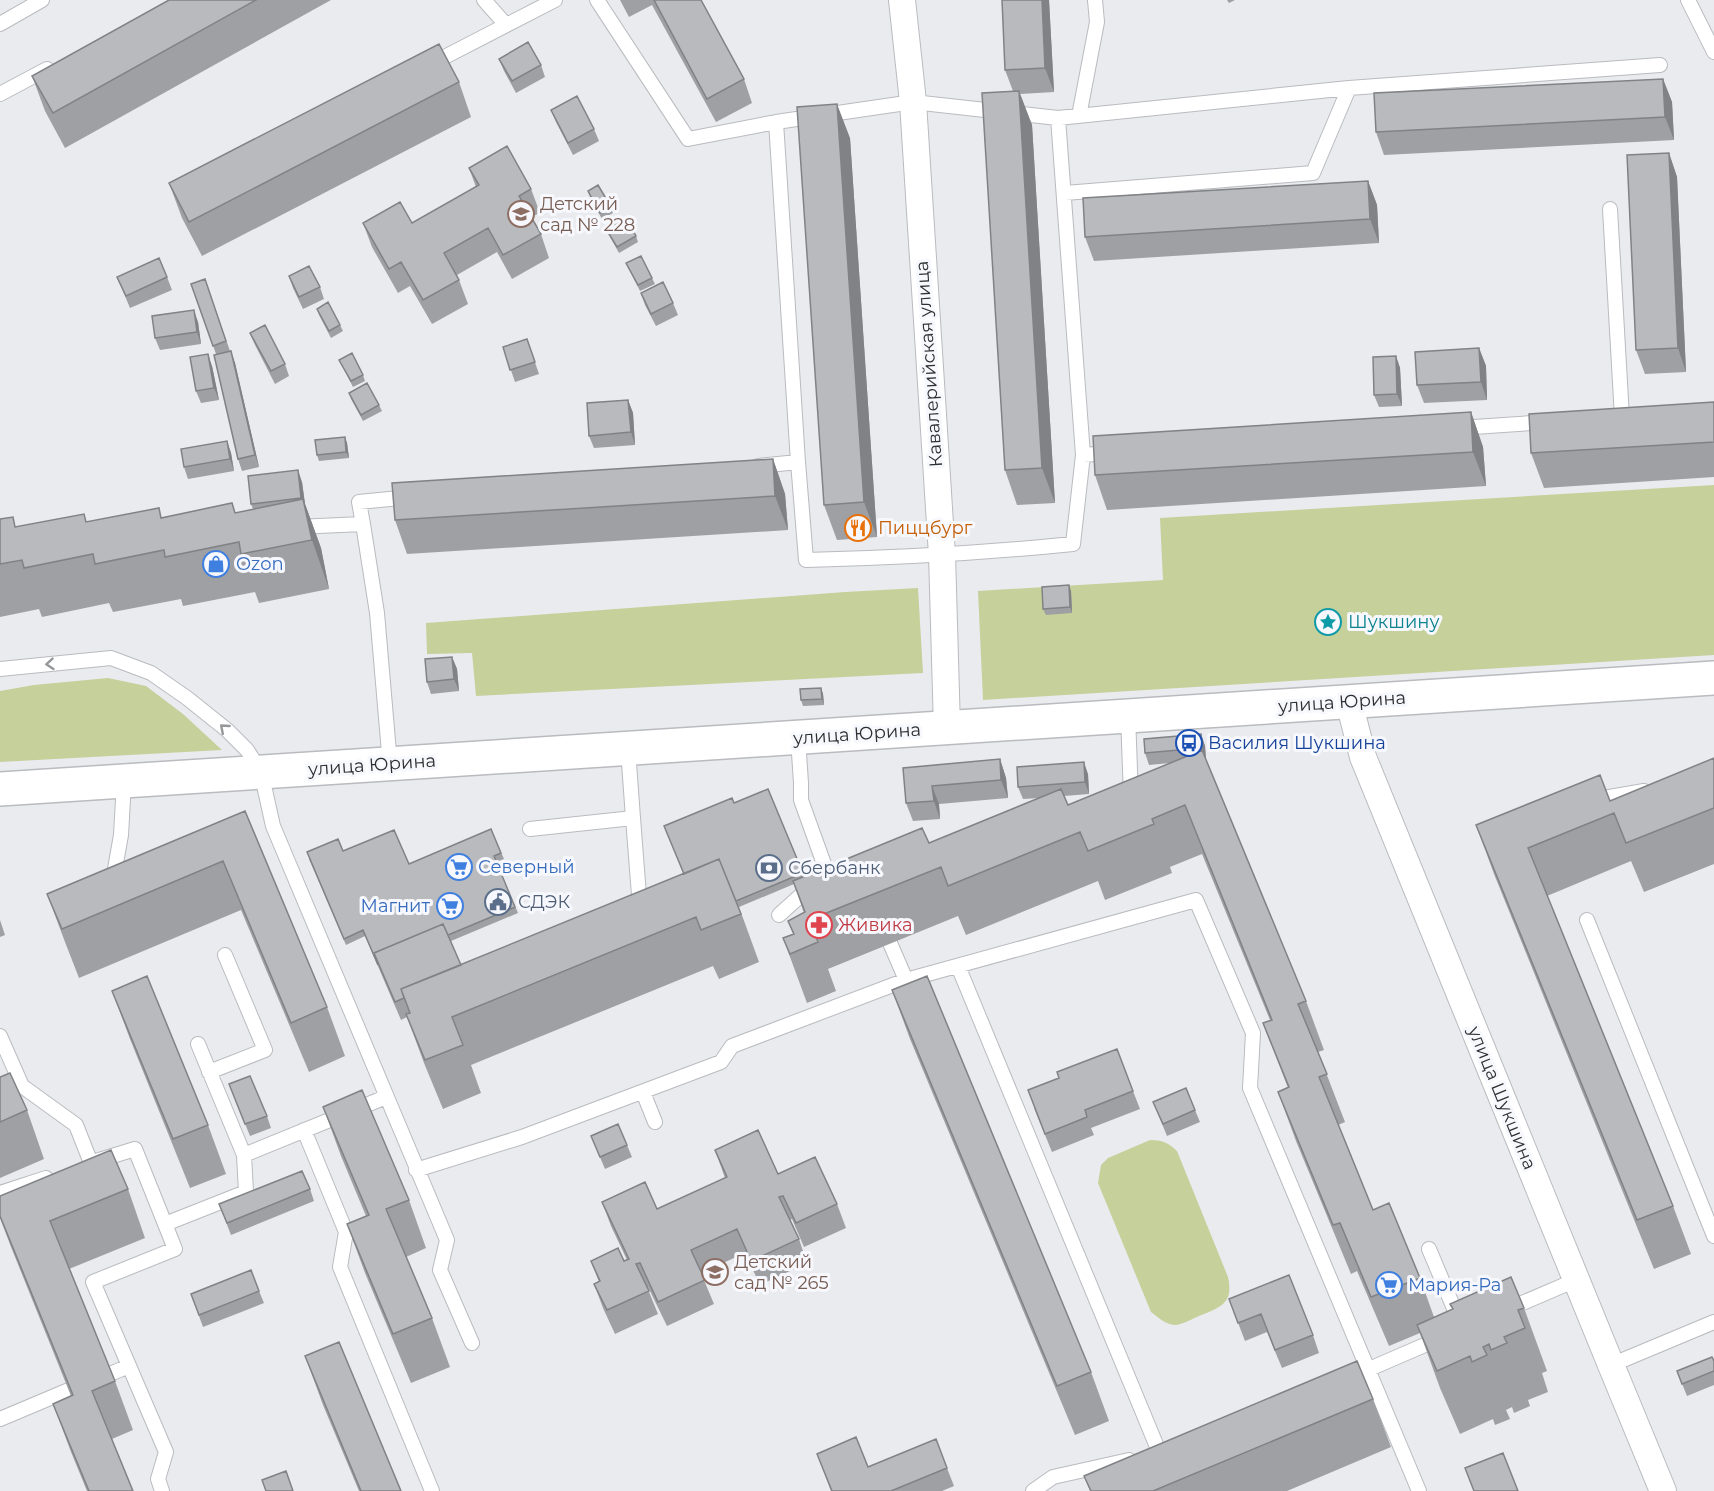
<svg xmlns="http://www.w3.org/2000/svg" width="1714" height="1491" viewBox="0 0 1714 1491" font-family="Montserrat,sans-serif">
<style>
.green{fill:#c6d09b}
.lines{fill:none;stroke-linecap:round;stroke-linejoin:round}
.lane-casing{stroke:#b9bbbf;stroke-width:16}
.street-casing{stroke:#b9bbbf;stroke-width:28}
.secondary-casing{stroke:#b9bbbf;stroke-width:36}
.lane{stroke:#fff;stroke-width:14}
.street{stroke:#fff;stroke-width:26}
.secondary{stroke:#fff;stroke-width:33}
.wall{fill:#9ea0a3}
.shaded-wall{fill:#818285}
.building{fill:#b8babe;stroke:#818285;stroke-width:1.5}
.oneway{stroke:#969798}
.labels{text-anchor:middle;stroke-width:6;stroke-linejoin:round;paint-order:stroke}
.education-label{font-size:18px;fill:#785e54;stroke:#f7f8fd;text-anchor:start}
.street-label{font-size:18px;fill:#2e2f30;stroke:#f7f8fd}
.food-label{font-size:18px;fill:#c56008;stroke:#f7f8fd;text-anchor:start}
.shop-label{font-size:18px;fill:#366cbe;stroke:#f7f8fd;text-anchor:start}
.culture-label{font-size:18px;fill:#0d838f;stroke:#f7f8fd;text-anchor:start}
.transit-label{font-size:18px;fill:#164399;stroke:#f7f8fd;text-anchor:start}
.service-label{font-size:18px;fill:#4e5e75;stroke:#f7f8fd;text-anchor:start}
.health-label{font-size:18px;fill:#be3a42;stroke:#f7f8fd;text-anchor:start}
</style>
<rect width="100%" height="100%" fill="#eaebef"/>
<path class="green" d="M1714,485V655L983,700L978,591L1163,580L1160,518Z
M918,588L923,673L476,696L472,653L427,654L426,623L845,592Z
M108,678L146,686L183,714L222,750L0,762V691L34,685Z
M1150,1140C1162,1140 1169,1143 1177,1151L1228,1277C1234,1304 1220,1307 1199,1316C1192,1319 1183,1324 1176,1325C1166,1325 1159,1318 1151,1312L1098,1183L1101,1165L1108,1158Z"/>
<g class="lines">
<defs>
<path id="lane" d="M484,0L506,25
M597,0L688,139L776,122L913,102L1058,118L1083,455
M1688,0L1714,52
M0,24L42,0
M429,65L555,0
M0,94L47,69
M1079,116L1097,22L1095,0
M1058,118L1349,88L1660,65
M776,122L798,462
M1065,193L1313,173L1349,88
M1610,209L1622,417
M1459,428L1547,422
M758,466L798,462L806,560C896,558 984,553 1073,544L1083,455L1110,453
M363,524L359,502L410,497
M296,527L363,524L377,613L390,764
M0,669L111,658L151,673L187,698L227,730L247,750L261,772L273,826L447,1240L440,1270L472,1343
M1128,716L1131,796
M1592,800L1644,791
M633,818L640,908
M530,829L633,818L628,749
M113,880L121,835L124,781
M779,915L820,878L824,864L801,800V783L798,738
M1587,920L1714,1236
M890,943L906,980
M958,966L1160,1454
M0,1036L22,1086L76,1125L91,1163
M198,1044L244,1155
M209,1072L265,1050L225,955
M643,1092L655,1122
M304,1130L346,1232L340,1267L432,1491
M96,1161L135,1149L175,1249L93,1282L166,1452L158,1479L162,1491
M416,1170L522,1137L721,1062L732,1046L906,980L1196,900L1253,1033L1250,1088L1419,1491
M0,1193L46,1178
M165,1224L246,1192L244,1155L386,1097
M1429,1249L1458,1318
M1506,1310L1576,1280
M1611,1365L1714,1322
M1360,1373L1441,1338
M110,1374L129,1366
M0,1419L69,1390
M1033,1491L1053,1477L1129,1460"/>
<path id="street" d="M902,0L913,102L942,555L947,728
M1349,702L1363,757L1611,1365L1663,1491"/>
<path id="secondary" d="M0,789L1714,678"/>
</defs>
<use href="#lane" class="lane-casing"/>
<use href="#street" class="street-casing"/>
<use href="#secondary" class="secondary-casing"/>
<use href="#lane" class="lane"/>
<use href="#street" class="street"/>
<use href="#secondary" class="secondary"/>
</g>
<path class="wall" d="M169,0H331L65,148L45,111L32,76Z
M620,0H701L744,79L752,103L716,122L652,5L629,17Z
M1049,0L1054,92L1020,94L1032,125L1055,503L1017,505L1005,470L1013,91L1005,70Z
M1227,0H1235L1229,3Z
M499,59L541,65L545,77L516,93L504,71Z
M1663,79L1672,102L1674,140L1384,155L1376,132Z
M459,82L471,117L202,256L182,218L169,183Z
M551,110L594,129L599,141L573,155L556,122Z
M850,138L877,537L837,540L824,505Z
M1669,153L1677,177L1686,372L1645,374L1636,350Z
M469,168L531,189L540,213L531,217L541,234L549,258L512,279L497,252L457,275L459,280L468,304L432,324L410,286L398,293L372,247L363,223H412L476,187Z
M1368,181L1377,205L1379,243L1094,261L1085,237Z
M588,191L611,207L613,213L602,219L590,197Z
M606,229L636,236L638,242L619,253L609,235Z
M626,263L652,278L655,284L640,291Z
M289,276L320,287L324,299L303,309L293,288Z
M117,277H167L172,290L130,308Z
M205,279L230,351L235,363L259,467L242,471L238,459L216,354L191,284Z
M641,293L673,303L678,315L656,326L645,305Z
M317,309L340,325L343,331L331,338L319,315Z
M198,322L201,344L160,350L155,338Z
M250,333L285,364L289,376L275,384L255,345Z
M527,339L539,374L515,382L503,347Z
M1479,348L1486,366L1487,400L1424,403L1417,385Z
M1396,356L1400,368L1402,406L1379,407L1374,395Z
M339,360L363,375L365,381L353,387Z
M212,366L219,400L201,403L196,391Z
M349,393L379,405L382,411L363,421L351,399Z
M628,400L633,413L635,445L594,448L589,436Z
M1714,402V477L1544,488L1531,453Z
M1471,412L1483,447L1486,486L1107,510L1095,475Z
M345,437L347,443L349,458L319,461L317,455Z
M227,441L231,453L234,471L188,479L184,467Z
M773,459L785,494L788,530L407,554L395,520Z
M302,482L305,504L321,548L329,589L259,603L255,592L183,606L181,599L113,612L109,603L42,617L39,609L0,617V519L17,527L236,513L253,509L251,504Z
M1071,591L1072,613L1046,615L1043,609Z
M452,657L457,669L459,691L431,694L427,682Z
M821,688L823,694L824,705L803,706L801,700Z
M1201,734L1205,746L1206,760L1306,1001L1324,1050L1318,1052L1345,1122L1338,1125L1373,1210L1420,1278L1434,1317L1524,1308L1547,1371L1542,1373L1548,1392L1528,1400L1530,1406L1514,1413L1512,1407L1506,1410L1510,1419L1495,1425L1493,1419L1460,1434L1440,1388L1420,1333L1389,1346L1357,1271L1351,1274L1296,1141L1278,1092L1288,1088L1263,1023L1270,1020L1202,854L1170,867L1172,873L1105,900L1098,881L966,935L958,916L828,969L836,991L807,1003L783,938L793,934L788,921L804,913L794,884L739,907L759,962L719,979L713,966L471,1065L481,1093L443,1109L424,1063L407,1017L401,1020L365,936L346,945L309,859L343,851L409,864L491,829L504,859L496,862L518,913L451,941L461,965L683,874L734,803L768,789L804,877L929,843L1040,798L1023,799L1018,787L1088,774L1089,794L1064,796L1068,805L1170,763L1149,765L1145,753Z
M1714,758V864L1644,892L1631,861L1547,896L1673,1206L1691,1254L1654,1269L1494,874L1476,825L1610,801Z
M1000,759L1006,778L1008,798L939,804L940,819L913,821L906,803L903,768Z
M245,811L327,1007L345,1056L309,1072L241,910L79,978L65,942L47,894Z
M0,920L5,935L0,937Z
M892,990L1091,1372L1109,1421L1075,1435L910,1039Z
M112,991L208,1125L226,1174L190,1188L130,1039Z
M0,1077L27,1110L44,1159L0,1178Z
M229,1084L267,1116L271,1128L250,1136Z
M1133,1091L1140,1109L1091,1128L1094,1135L1052,1152L1034,1108Z
M1153,1102L1195,1110L1200,1122L1167,1136Z
M323,1107L409,1200L426,1248L406,1257L432,1318L450,1367L411,1383L365,1273L347,1224L366,1216L341,1156Z
M591,1136L627,1145L632,1157L605,1169Z
M715,1150L778,1174L837,1204L846,1228L804,1247L792,1219L790,1220L799,1239L807,1263L760,1285L745,1253L701,1273L714,1304L667,1326L648,1287H647L658,1314L615,1334L603,1308L594,1284L599,1282L591,1261H624L627,1260L611,1226L602,1202L657,1209L725,1178Z
M128,1189L145,1238L69,1269L115,1381L133,1430L112,1439L133,1491H87L71,1452L53,1404L71,1396L11,1247L0,1218V1196Z
M310,1189L314,1201L231,1235L219,1204Z
M259,1291L264,1303L203,1327L191,1294Z
M1229,1299L1313,1335L1319,1353L1282,1368L1267,1332L1245,1341Z
M305,1356L401,1491H359L323,1405Z
M1714,1361V1385L1687,1396L1677,1371Z
M1373,1399L1391,1447L1287,1491H1090L1084,1476Z
M817,1454L868,1467L947,1468L954,1486L942,1491H831Z"/>
<path class="shaded-wall" d="M1042,0H1049L1054,92L1045,68Z
M1663,79L1672,102L1674,140L1665,117Z
M1019,91L1032,125L1055,503L1042,468Z
M837,104L850,138L877,537L864,502Z
M1669,153L1677,177L1686,372L1678,348Z
M1368,181L1377,205L1379,243L1370,219Z
M194,310L198,322L201,344L197,332Z
M1479,348L1486,366L1487,400L1481,382Z
M231,351L235,363L259,467L255,455Z
M208,354L212,366L219,400L214,388Z
M1396,356L1400,368L1402,406L1397,394Z
M628,400L633,413L635,445L631,432Z
M1471,412L1483,447L1486,486L1473,452Z
M345,437L347,443L349,458L346,452Z
M227,441L231,453L234,471L230,459Z
M773,459L785,494L788,530L775,496Z
M298,470L302,482L305,504L321,548L329,589L312,540L305,508L301,498Z
M1069,585L1071,591L1072,613L1070,607Z
M452,657L457,669L459,691L454,679Z
M821,688L823,694L824,705L822,699Z
M1201,734L1205,746L1206,760L1202,748Z
M1000,759L1006,778L1008,798L1001,780Z
M1084,762L1088,774L1089,794L1085,782Z
M932,786L939,804L940,819L934,801Z"/>
<path class="building" d="M169,0H256L53,113L32,76Z
M654,0H701L744,79L707,99Z
M1002,0H1042L1045,68L1005,70Z
M528,42L541,65L512,81L499,59Z
M439,44L459,82L189,222L169,183Z
M1663,79L1665,117L1376,132L1374,93Z
M1019,91L1042,468L1005,470L982,93Z
M577,96L594,129L568,143L551,110Z
M837,104L864,502L824,505L797,107Z
M507,146L531,189L519,196L541,234L503,255L488,228L444,253L459,280L423,300L401,262L389,269L363,223L400,202L412,223L479,185L469,168Z
M1669,153L1678,348L1636,350L1627,155Z
M1368,181L1370,219L1085,237L1083,198Z
M598,185L611,207L600,213L588,191Z
M626,218L636,236L617,247L606,229Z
M641,256L652,278L638,285L626,263Z
M159,258L167,277L126,296L117,277Z
M309,266L320,287L299,297L289,276Z
M205,279L226,341L213,346L191,284Z
M663,282L673,303L651,314L641,293Z
M328,302L340,325L329,331L317,309Z
M194,310L197,332L155,338L152,316Z
M265,325L285,364L271,371L250,333Z
M527,339L535,362L510,370L503,347Z
M1479,348L1481,382L1417,385L1415,352Z
M231,351L255,455L238,459L214,355Z
M352,353L363,375L351,381L339,360Z
M208,354L214,388L196,391L190,357Z
M1396,356L1397,394L1374,395L1373,357Z
M367,383L379,405L361,415L349,393Z
M628,400L631,432L589,436L587,403Z
M1714,402V442L1531,453L1529,414Z
M1471,412L1473,452L1095,475L1093,436Z
M345,437L346,452L317,455L315,440Z
M227,441L230,459L184,467L181,449Z
M773,459L775,496L395,520L392,483Z
M298,470L301,498L251,504L248,476Z
M303,499L312,540L241,554L239,542L165,557L164,550L95,564L93,554L24,568L22,560L0,564V519L13,517L15,527L84,514L86,522L159,508L161,518L232,503L235,513Z
M1069,585L1070,607L1043,609L1042,587Z
M452,657L454,679L427,682L425,659Z
M821,688L822,699L801,700L800,689Z
M1201,734L1202,748L1145,753L1144,739Z
M1202,750L1306,1001L1298,1004L1327,1074L1319,1077L1373,1210L1389,1203L1420,1278L1371,1297L1340,1223L1333,1225L1278,1092L1289,1087L1263,1023L1272,1020L1185,805L1152,819L1154,824L1088,851L1080,832L948,886L941,867L809,920L818,942L790,954L783,938L794,934L788,921L805,912L793,881L922,828L929,843L1061,789L1068,805Z
M1714,758V808L1626,843L1614,813L1528,848L1673,1206L1637,1220L1476,825L1600,775L1610,801Z
M1000,759L1001,780L932,786L934,801L906,803L903,768Z
M1084,762L1085,782L1018,787L1017,767Z
M768,789L803,873L736,901L719,859L684,874L664,826L732,798L734,803Z
M245,811L327,1007L291,1023L223,861L62,929L47,894Z
M491,829L501,853L494,856L515,907L448,935L443,924L374,953L378,965L363,930L344,939L307,852L338,839L343,851L394,830L409,864Z
M719,859L741,914L701,930L696,917L452,1017L463,1045L425,1060L406,1014L410,1013L401,989Z
M443,924L461,965L401,989L404,998L395,1002L374,953Z
M147,976L208,1125L173,1139L112,991Z
M927,976L1091,1372L1057,1386L892,990Z
M1117,1049L1133,1091L1085,1110L1087,1117L1045,1134L1028,1090L1059,1078L1057,1072Z
M10,1073L27,1110L0,1122V1077Z
M250,1076L267,1116L245,1124L229,1084Z
M1186,1088L1195,1110L1163,1124L1153,1102Z
M362,1090L409,1200L386,1209L432,1318L393,1334L347,1224L369,1215L323,1107Z
M618,1124L627,1145L600,1157L591,1136Z
M758,1130L778,1174L815,1157L837,1204L796,1223L783,1196L779,1197L799,1239L751,1261L737,1229L691,1250L705,1280L658,1302L640,1263L636,1264L649,1291L607,1310L594,1284L600,1281L591,1261L618,1248L624,1261L629,1259L602,1202L645,1182L657,1209L727,1177L715,1150Z
M111,1150L128,1189L50,1221L115,1381L92,1391L133,1491H89L53,1404L73,1395L0,1216V1196Z
M302,1171L310,1189L227,1223L219,1204Z
M251,1270L259,1291L199,1315L191,1294Z
M1289,1275L1313,1335L1275,1350L1261,1314L1238,1323L1229,1299Z
M1511,1277L1524,1308L1518,1310L1525,1328L1504,1337L1507,1343L1491,1350L1489,1344L1483,1347L1487,1355L1472,1362L1470,1356L1437,1371L1417,1325L1453,1309L1450,1304Z
M339,1342L401,1491H361L305,1356Z
M1712,1357L1714,1361V1371L1682,1384L1677,1371Z
M1357,1361L1373,1399L1153,1491H1091L1084,1476Z
M856,1437L868,1467L936,1439L947,1468L891,1491H832L817,1454Z
M1503,1453L1518,1491H1474L1465,1468Z
M286,1471L293,1491H266L262,1480Z"/>
<defs><path id="oneway-chevron" d="M-2-3.5L2.5 0L-2 3.5" fill="none" stroke-width="1.6" stroke-linecap="round" stroke-linejoin="round" transform="scale(1.5)"/></defs>
<g class="oneway">
<use href="#oneway-chevron" transform="translate(50 664) rotate(175)"/>
<use href="#oneway-chevron" transform="translate(224 728) rotate(-139)"/>
</g>
<defs>
<symbol id="school-ring" viewBox="-11 -11 22 22"><circle r="9.5" fill="#f7f8fd" stroke="#8d6e63" stroke-width="1.5"/><path d="M0-5L7-2L0 1L-7-2ZM-4 1L0 2.5L4 1V4Q0 6-4 4Z" fill="#8d6e63"/></symbol>
<symbol id="restaurant-ring" viewBox="-11 -11 22 22"><circle r="9.5" fill="#f7f8fd" stroke="#e8710a" stroke-width="1.5"/><path d="M-5-6h1v4h1v-4h1v4h1v-4h1v5L-1.5 .5V6h-2V.5L-5-1ZM5-6V6H3V1.5H1.5Q1.5-4 5-6Z" fill="#e8710a"/></symbol>
<symbol id="shop-ring" viewBox="-11 -11 22 22"><circle r="9.5" fill="#f7f8fd" stroke="#3f7fe0" stroke-width="1.5"/><path d="M-5-2.5h2.3a2.7 3.5 0 0 1 5.4 0H5L5.5 6h-11ZM-1.5-2.5h3a1.5 2.3 0 0 0-3 0Z" fill="#3f7fe0"/></symbol>
<symbol id="sight-ring" viewBox="-11 -11 22 22"><circle r="9.5" fill="#f7f8fd" stroke="#0f9aa8" stroke-width="1.5"/><path d="M0-6L1.8-2.2L6-1.7L2.9 1.2L3.7 5.4L0 3.3L-3.7 5.4L-2.9 1.2L-6-1.7L-1.8-2.2Z" fill="#0f9aa8"/></symbol>
<symbol id="bus-ring" viewBox="-11 -11 22 22"><circle r="9.5" fill="#f7f8fd" stroke="#1a4fb4" stroke-width="1.5"/><path d="M-5-6H5V4H4V6H2V4H-2V6H-4V4H-5ZM-3.5-4V0h7V-4ZM-3.5 1.2v1.5H-2V1.2ZM2 1.2v1.5H3.5V1.2Z" fill="#1a4fb4"/></symbol>
<symbol id="supermarket-ring" viewBox="-11 -11 22 22"><circle r="9.5" fill="#f7f8fd" stroke="#3f7fe0" stroke-width="1.5"/><path d="M-6-5.5h2.5l.6 2H6L4.5 2H-2.5L-4.4-4H-6ZM-1.5 3.2a1.3 1.3 0 1 0 .1 0ZM3 3.2a1.3 1.3 0 1 0 .1 0Z" fill="#3f7fe0"/></symbol>
<symbol id="bank-ring" viewBox="-11 -11 22 22"><circle r="9.5" fill="#f7f8fd" stroke="#5c6f8a" stroke-width="1.5"/><path d="M-6-4H6V4H-6ZM0-2.3a2.3 2.3 0 1 0 0 4.6a2.3 2.3 0 1 0 0-4.6Z" fill="#5c6f8a"/></symbol>
<symbol id="civic-ring" viewBox="-11 -11 22 22"><circle r="9.5" fill="#f7f8fd" stroke="#5c6f8a" stroke-width="1.5"/><path d="M-.6-6.5H3V-4.5H.6V-3L4-1V1h2V6H-6V1h2V-1L-.6-3ZM-1.2 2.5V6h2.4V2.5Z" fill="#5c6f8a"/></symbol>
<symbol id="pharmacy-ring" viewBox="-11 -11 22 22"><circle r="9.5" fill="#f7f8fd" stroke="#e0444e" stroke-width="1.5"/><path d="M-2-6h4v4h4v4h-4v4h-4v-4h-4v-4h4Z" fill="#e0444e"/></symbol>
</defs>
<g fill-rule="evenodd">
<use href="#school-ring" x="506" y="199" width="30" height="30"/>
<use href="#restaurant-ring" x="843" y="513" width="30" height="30"/>
<use href="#shop-ring" x="201" y="549" width="30" height="30"/>
<use href="#sight-ring" x="1313" y="607" width="30" height="30"/>
<use href="#bus-ring" x="1174" y="728" width="30" height="30"/>
<use href="#supermarket-ring" x="444" y="852" width="30" height="30"/>
<use href="#bank-ring" x="754" y="853" width="30" height="30"/>
<use href="#civic-ring" x="483" y="887" width="30" height="30"/>
<use href="#supermarket-ring" x="435" y="891" width="30" height="30"/>
<use href="#pharmacy-ring" x="804" y="910" width="30" height="30"/>
<use href="#school-ring" x="700" y="1257" width="30" height="30"/>
<use href="#supermarket-ring" x="1374" y="1270" width="30" height="30"/>
</g>
<g class="labels">
<g class="education-label">
<text x="540" y="210">Детский<tspan x="540" dy="21">сад № 228</tspan></text>
<text x="734" y="1268">Детский<tspan x="734" dy="21">сад № 265</tspan></text>
</g>
<g class="street-label">
<text transform="translate(929 364) rotate(-94)" y="6">Кавалерийская улица</text>
<text transform="translate(1342 702) rotate(-4)" y="6">улица Юрина</text>
<text transform="translate(857 734) rotate(-4)" y="6">улица Юрина</text>
<text transform="translate(372 765) rotate(-4)" y="6">улица Юрина</text>
<text transform="translate(1502 1098) rotate(68)" y="6">улица Шукшина</text>
</g>
<g class="food-label">
<text x="878" y="534">Пиццбург</text>
</g>
<g class="shop-label">
<text x="236" y="570">Ozon</text>
<text x="478" y="873">Северный</text>
<text x="430" y="912" text-anchor="end">Магнит</text>
<text x="1408" y="1291">Мария-Ра</text>
</g>
<g class="culture-label">
<text x="1348" y="628">Шукшину</text>
</g>
<g class="transit-label">
<text x="1208" y="749">Василия Шукшина</text>
</g>
<g class="service-label">
<text x="788" y="874">Сбербанк</text>
<text x="518" y="908">СДЭК</text>
</g>
<g class="health-label">
<text x="838" y="931">Живика</text>
</g>
</g>
</svg>
